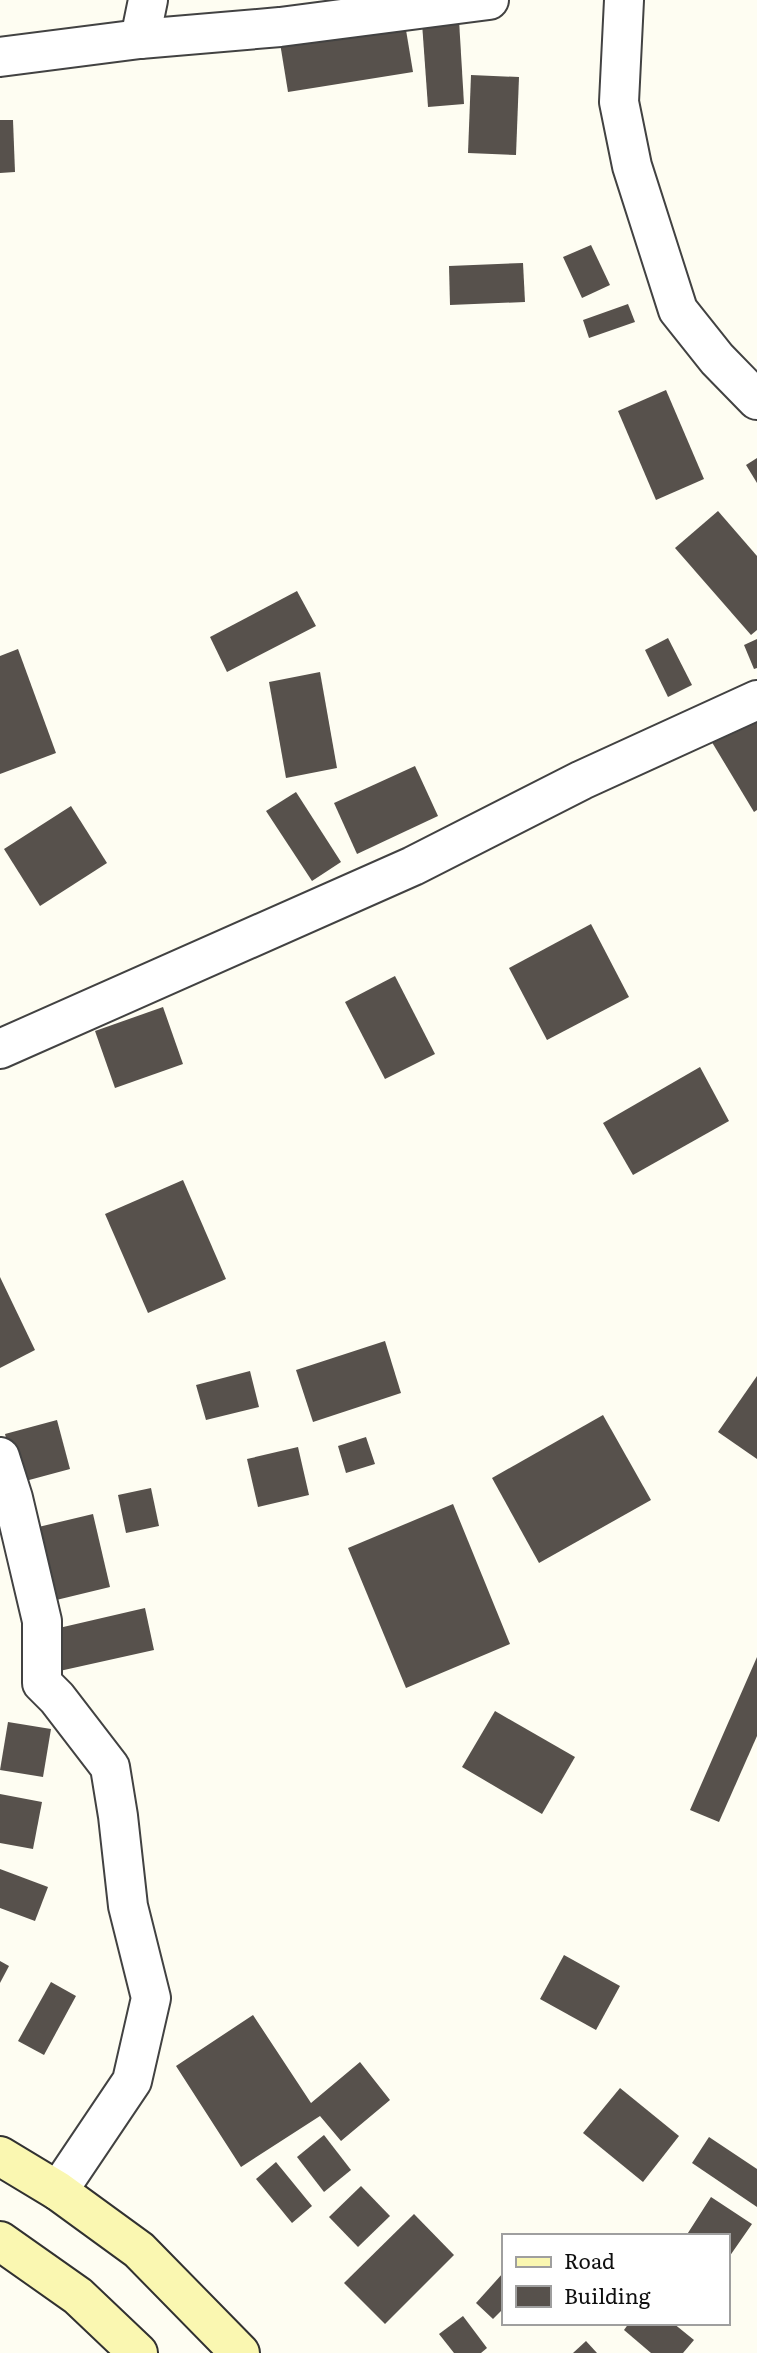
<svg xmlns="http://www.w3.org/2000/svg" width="757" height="2353" viewBox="0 0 757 2353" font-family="Literata,serif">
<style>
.building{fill:#57514c}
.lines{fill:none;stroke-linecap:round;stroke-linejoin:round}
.street-casing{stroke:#424242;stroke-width:42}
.secondary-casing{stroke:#313131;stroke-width:42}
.street{stroke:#fff;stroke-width:38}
.secondary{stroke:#faf7b1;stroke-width:38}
</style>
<rect width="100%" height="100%" fill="#fefdf2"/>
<g class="building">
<path d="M 459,20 L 464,104 L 428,107 L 422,23 Z"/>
<path d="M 405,24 L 413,72 L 288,92 L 280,43 Z"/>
<path d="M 471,75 L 519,77 L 516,155 L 468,153 Z"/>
<path d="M 0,120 L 13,120 L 15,172 L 0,173 Z"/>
<path d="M 591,245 L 610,285 L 582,298 L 563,257 Z"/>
<path d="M 523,263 L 525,302 L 450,305 L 449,266 Z"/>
<path d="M 628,304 L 635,322 L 589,338 L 583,320 Z"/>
<path d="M 666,390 L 704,479 L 656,500 L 618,411 Z"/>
<path d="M 757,458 L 757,483 L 746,465 Z"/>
<path d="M 718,511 L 757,556 L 757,630 L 751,635 L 675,548 Z"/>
<path d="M 297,591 L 316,626 L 227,672 L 210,637 Z"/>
<path d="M 668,638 L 692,685 L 668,697 L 645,650 Z"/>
<path d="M 757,639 L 757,668 L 754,669 L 744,645 Z"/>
<path d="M 18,649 L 56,753 L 0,774 L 0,656 Z"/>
<path d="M 320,672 L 337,768 L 286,778 L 269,682 Z"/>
<path d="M 757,703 L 757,810 L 754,812 L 707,734 Z"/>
<path d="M 415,766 L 438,816 L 357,854 L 334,803 Z"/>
<path d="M 296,792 L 341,862 L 312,881 L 266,811 Z"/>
<path d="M 71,806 L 107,863 L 40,906 L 4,849 Z"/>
<path d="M 591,924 L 629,997 L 547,1040 L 509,968 Z"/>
<path d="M 395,976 L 435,1054 L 385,1079 L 345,1002 Z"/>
<path d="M 163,1007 L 183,1064 L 115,1088 L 95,1031 Z"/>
<path d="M 700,1067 L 729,1121 L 633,1175 L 603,1123 Z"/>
<path d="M 183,1180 L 226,1279 L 148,1313 L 105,1214 Z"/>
<path d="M 0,1277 L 35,1350 L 0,1368 Z"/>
<path d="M 385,1341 L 401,1393 L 313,1422 L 296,1370 Z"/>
<path d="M 250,1371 L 259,1407 L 206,1420 L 196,1385 Z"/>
<path d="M 757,1376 L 757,1459 L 718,1432 Z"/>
<path d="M 603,1415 L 651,1500 L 539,1563 L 492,1478 Z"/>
<path d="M 57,1420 L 70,1469 L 18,1483 L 5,1434 Z"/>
<path d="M 366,1437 L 375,1464 L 346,1473 L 338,1446 Z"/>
<path d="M 298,1447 L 309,1495 L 258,1507 L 247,1459 Z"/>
<path d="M 151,1488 L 159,1526 L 126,1533 L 118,1495 Z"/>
<path d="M 453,1504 L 510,1644 L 406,1688 L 348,1548 Z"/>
<path d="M 93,1514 L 110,1587 L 48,1602 L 30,1529 Z"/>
<path d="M 145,1608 L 154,1650 L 55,1672 L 46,1631 Z"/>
<path d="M 757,1657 L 757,1736 L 719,1822 L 690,1810 Z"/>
<path d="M 495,1711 L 575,1757 L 542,1814 L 462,1767 Z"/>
<path d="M 8,1722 L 51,1729 L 43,1777 L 0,1770 Z"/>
<path d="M 0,1794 L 42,1802 L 33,1849 L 0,1843 Z"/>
<path d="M 0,1869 L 48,1887 L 35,1921 L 0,1908 Z"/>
<path d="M 564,1955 L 620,1986 L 596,2030 L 540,1999 Z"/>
<path d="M 0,1961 L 9,1966 L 0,1983 Z"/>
<path d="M 51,1982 L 76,1996 L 44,2055 L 18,2041 Z"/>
<path d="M 253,2015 L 311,2103 L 360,2062 L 390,2100 L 341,2141 L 320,2116 L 241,2167 L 176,2066 Z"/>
<path d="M 620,2088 L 679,2136 L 643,2182 L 583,2133 Z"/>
<path d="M 324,2135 L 351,2170 L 324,2192 L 297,2157 Z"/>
<path d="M 709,2137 L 757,2169 L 757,2207 L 692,2163 Z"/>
<path d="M 276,2162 L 312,2206 L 292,2223 L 256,2179 Z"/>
<path d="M 361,2186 L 390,2216 L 358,2247 L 329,2217 Z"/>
<path d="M 711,2197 L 752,2224 L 727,2260 L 727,2236 L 686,2236 Z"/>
<path d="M 414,2214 L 454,2255 L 385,2324 L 344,2283 Z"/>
<path d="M 503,2273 L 503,2309 L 493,2319 L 476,2303 Z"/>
<path d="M 463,2316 L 487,2348 L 481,2353 L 454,2353 L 439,2334 Z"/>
<path d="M 629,2323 L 673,2323 L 694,2340 L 683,2353 L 651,2353 L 624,2330 Z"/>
<path d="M 586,2341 L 597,2353 L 573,2353 Z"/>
</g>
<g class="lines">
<defs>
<g id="street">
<path d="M 624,0 L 619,102 L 632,166 L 678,310 L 717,359 L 757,400"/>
<path d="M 140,39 L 148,0"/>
<path d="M 0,57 L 140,39 L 280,27 L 489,0"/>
<path d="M 0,1049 L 413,866 L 582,780 L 757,700"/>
<path d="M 0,1457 L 13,1498 L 42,1621 L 42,1683 L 57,1698 L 110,1767 L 118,1816 L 128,1906 L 151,1998 L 132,2081 L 58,2191"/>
</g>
<g id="secondary">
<path d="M 0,2156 L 58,2191 L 139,2250 L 240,2353"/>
<path d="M 0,2241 L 78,2296 L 138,2353"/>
</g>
</defs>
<use href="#street" class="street-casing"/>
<use href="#secondary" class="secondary-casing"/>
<use href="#street" class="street"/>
<use href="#secondary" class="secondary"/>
</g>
<rect x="502" y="2234" width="228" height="91" fill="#ffffff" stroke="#9f9f9f" stroke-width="2"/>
<rect x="516" y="2257" width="35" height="10" fill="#faf7b1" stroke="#9f9f9f" stroke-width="2"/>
<text x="564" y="2269" font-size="21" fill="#0f0f0f">Road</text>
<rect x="516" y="2286" width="35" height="21" fill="#57514c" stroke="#9f9f9f" stroke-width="2"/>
<text x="564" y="2304" font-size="21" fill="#0f0f0f">Building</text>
</svg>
